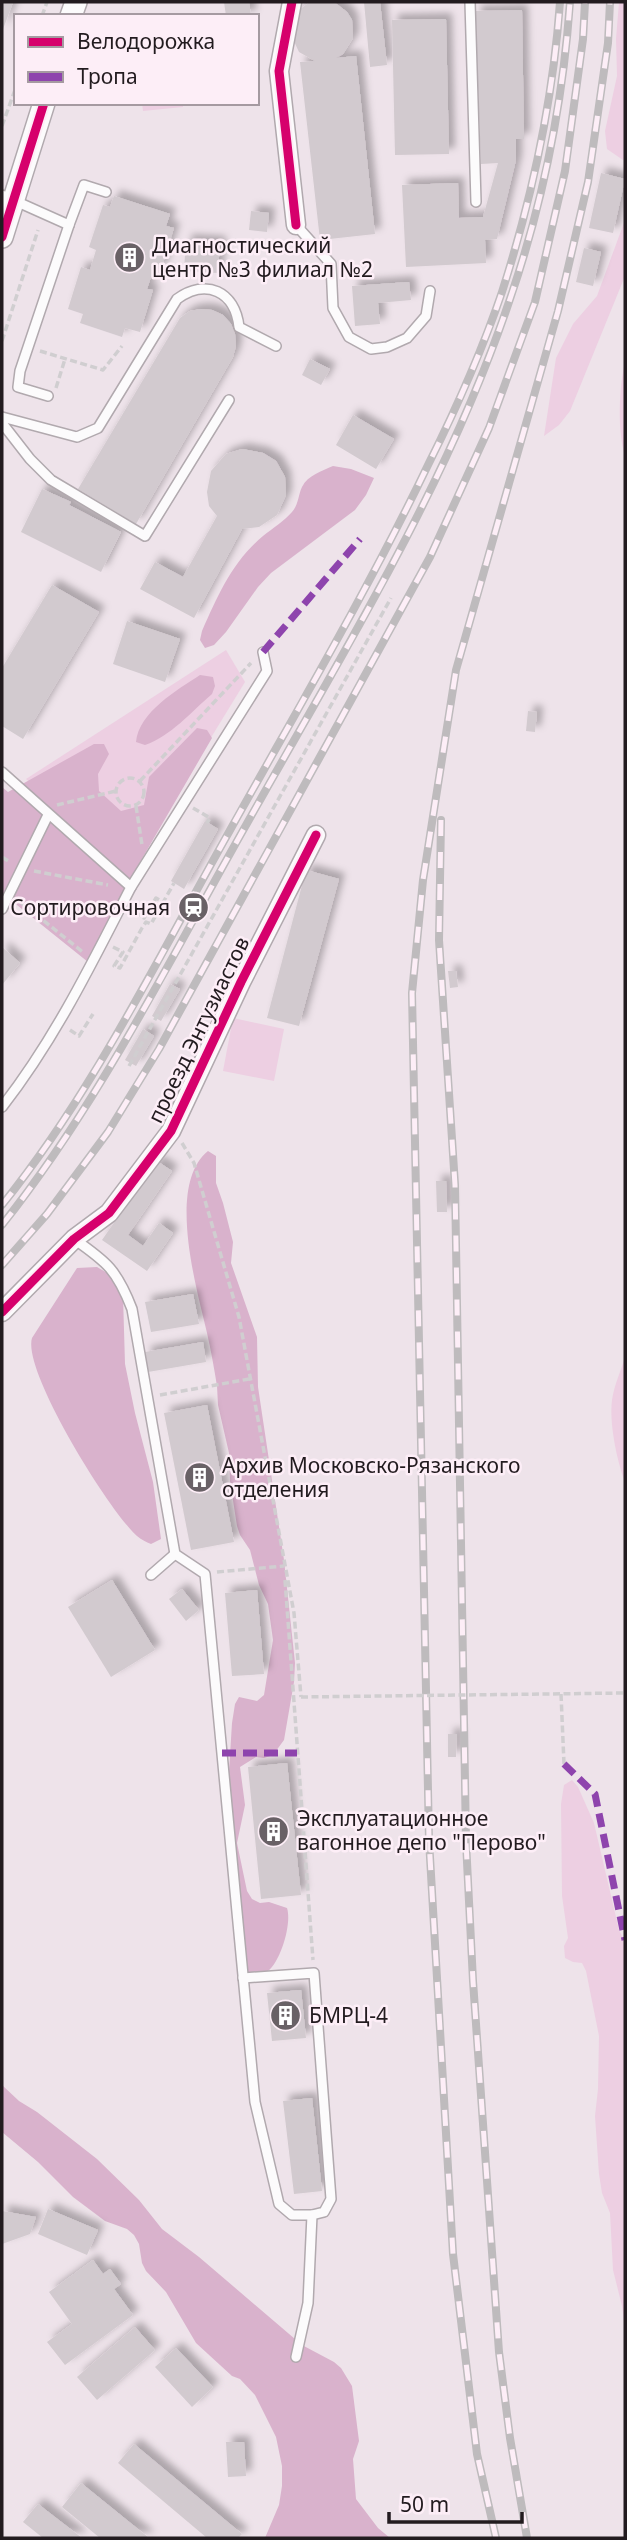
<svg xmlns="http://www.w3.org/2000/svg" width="627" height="2540" viewBox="0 0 627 2540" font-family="'Noto Sans',sans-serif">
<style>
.green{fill:#edcfe2}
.forest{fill:#d9b2cc}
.building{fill:#d2cacf;filter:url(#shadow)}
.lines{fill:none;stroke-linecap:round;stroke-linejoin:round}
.service-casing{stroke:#b1a9ae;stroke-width:12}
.minor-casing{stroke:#b1a9ae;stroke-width:21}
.tertiary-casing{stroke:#b1a9ae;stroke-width:24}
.path{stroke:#d0ced0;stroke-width:3.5;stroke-dasharray:7 3.5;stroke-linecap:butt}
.service{stroke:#fcfbfc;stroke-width:9}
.minor{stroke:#fcfbfc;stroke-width:18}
.tertiary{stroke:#fcfbfc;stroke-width:21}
.rail-casing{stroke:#bebbbd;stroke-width:8}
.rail{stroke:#fdeef7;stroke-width:5;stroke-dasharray:16;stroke-linecap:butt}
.path-bridge{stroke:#d0ced0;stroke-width:3.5;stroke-dasharray:7 3.5;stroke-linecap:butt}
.quiet{stroke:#8e44ad;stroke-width:7;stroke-dasharray:14 7;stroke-linecap:butt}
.cycleway-casing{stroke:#fdeef7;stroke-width:13}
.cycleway{stroke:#d6006c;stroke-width:9}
.labels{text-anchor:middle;stroke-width:5;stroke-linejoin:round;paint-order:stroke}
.poi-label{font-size:21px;fill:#221b1f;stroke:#fdeef7;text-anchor:start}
.street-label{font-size:21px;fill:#221b1f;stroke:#fdeef7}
</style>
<defs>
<filter id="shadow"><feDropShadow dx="6" dy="-6" stdDeviation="3.5" flood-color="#0004"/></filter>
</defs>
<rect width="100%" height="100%" fill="#eee3ea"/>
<g class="green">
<path d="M 619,2 L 625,2 L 625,159 L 623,160 L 607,149 L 605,131 L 617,76 L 616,39 Z"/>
<path d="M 142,103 L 183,103 L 183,107 L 143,111 Z"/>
<path d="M 625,220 L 625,276 L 570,411 L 559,425 L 544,436 L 556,358 L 573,324 L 597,296 Z"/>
<path d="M 625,362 L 625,456 C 617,431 619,387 625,362 Z"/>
<path d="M 226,650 L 245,682 L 130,870 L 26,779 Z"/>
<path d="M 233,1018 L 284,1029 L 274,1081 L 223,1071 Z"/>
<path d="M 625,1357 L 625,1482 C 617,1461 609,1423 612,1400 C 614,1385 621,1371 625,1357 Z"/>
<path d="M 572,1780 L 578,1787 L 594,1823 L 619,1930 L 625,1942 L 625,2329 L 622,2306 L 613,2270 L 610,2213 L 602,2193 L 599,2174 L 595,2116 L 598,2089 L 599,2036 L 586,1971 L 582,1963 L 573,1962 L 565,1958 L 564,1946 L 568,1938 L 562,1896 L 561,1804 L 564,1785 Z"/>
</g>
<g class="forest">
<path d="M 333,466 L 351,469 L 374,478 L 366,495 L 355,510 L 271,573 L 258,587 L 226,632 L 214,645 L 205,648 L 200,640 L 202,631 C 218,595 232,562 263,536 C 273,528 284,521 292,512 C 299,504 298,495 302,487 C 308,475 322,471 333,466 Z"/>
<path d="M 200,675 L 213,677 L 215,686 L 212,694 C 191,712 171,736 145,745 L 136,742 C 139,712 177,690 200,675 Z"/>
<path d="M 197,728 L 207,730 L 212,738 L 136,869 L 88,962 L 2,893 L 2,787 L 8,792 L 94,744 L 104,744 L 109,754 L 98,774 L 99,791 L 121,811 L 144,805 L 149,777 Z"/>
<path d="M 208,1151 L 216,1156 L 216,1183 L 223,1203 L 233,1242 L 231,1263 L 257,1337 L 258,1387 L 284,1560 L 295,1663 L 294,1682 L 284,1740 L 273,1755 L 264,1758 L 256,1757 L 240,1767 L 245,1805 L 237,1843 L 247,1891 L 252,1899 L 260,1903 L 269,1902 L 287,1908 C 292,1923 281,1961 268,1971 C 263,1975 257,1975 252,1976 L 243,1972 L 225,1836 L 232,1723 L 235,1704 L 239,1697 L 257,1701 L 264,1695 L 273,1640 L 268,1604 L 259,1585 L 250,1550 L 240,1535 L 237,1526 L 230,1481 L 229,1453 L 218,1405 L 217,1386 C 214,1368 211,1350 207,1333 C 197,1289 166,1185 208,1151 Z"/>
<path d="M 97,1267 L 114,1277 L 123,1296 L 125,1364 L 135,1413 L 153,1482 L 161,1539 L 151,1544 C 146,1542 142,1540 137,1536 C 110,1512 22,1371 32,1338 L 77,1268 Z"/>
<path d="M 2,2085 L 19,2101 L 37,2112 L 97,2159 L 139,2200 L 162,2229 L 199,2257 L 302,2345 L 334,2362 L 341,2368 L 352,2386 L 359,2441 L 353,2459 L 356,2499 L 378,2528 L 390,2538 L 265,2538 L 279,2505 L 282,2486 L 282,2466 L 276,2437 L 255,2395 L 240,2379 L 232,2376 L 196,2343 L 166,2292 L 146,2271 L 142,2263 L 139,2244 L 134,2235 L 127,2229 L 105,2221 L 73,2197 L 38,2162 L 2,2132 Z"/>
</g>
<g class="building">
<path d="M 2,2 L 13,2 L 2,32 Z"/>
<path d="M 224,2 L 249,2 L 251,16 L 226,16 Z"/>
<path d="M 310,2 L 334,2 L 347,12 L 352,20 L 353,38 L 343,54 L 336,58 L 356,56 L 375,234 L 320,240 L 300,62 L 315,61 L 299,52 L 291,35 L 299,10 Z"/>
<path d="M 364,2 L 380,2 L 387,65 L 370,67 Z"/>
<path d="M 522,10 L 524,139 L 516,139 L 516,160 L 497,239 L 485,240 L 486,263 L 406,267 L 402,185 L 458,183 L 459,218 L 483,217 L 498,163 L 481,164 L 475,11 Z"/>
<path d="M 446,19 L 449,154 L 395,155 L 392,20 Z"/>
<path d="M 601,173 L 625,179 L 613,233 L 589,228 Z"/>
<path d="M 114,196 L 170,214 L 166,226 L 174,228 L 161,270 L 154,268 L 147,289 L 153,290 L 140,332 L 125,328 L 122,337 L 80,323 L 83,314 L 68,309 L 81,267 L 90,270 L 96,250 L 89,247 L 103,205 L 110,207 Z"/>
<path d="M 251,211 L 269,213 L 267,232 L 249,230 Z"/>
<path d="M 186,240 L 220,242 L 218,273 L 184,271 Z"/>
<path d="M 584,248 L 601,252 L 593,286 L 576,282 Z"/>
<path d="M 409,282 L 411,300 L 378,303 L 380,324 L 355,326 L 352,286 Z"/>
<path d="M 201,309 L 212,310 L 223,315 L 231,324 L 235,334 L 236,346 L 233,357 L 136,524 L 78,489 L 180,318 L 190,311 Z"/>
<path d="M 310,359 L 330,369 L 321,385 L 302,375 Z"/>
<path d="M 353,415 L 394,439 L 376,469 L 336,445 Z"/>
<path d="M 242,449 L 263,453 L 276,461 L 285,477 L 286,495 L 277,515 L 259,527 L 242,529 L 194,618 L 140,589 L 155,562 L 183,577 L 217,516 L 209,506 L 207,492 L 211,471 L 226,454 Z"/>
<path d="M 42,489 L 71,502 L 69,505 L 121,532 L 101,572 L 21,532 Z"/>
<path d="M 52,585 L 99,612 L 23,739 L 2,726 L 2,668 Z"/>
<path d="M 127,621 L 180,639 L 165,682 L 113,664 Z"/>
<path d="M 528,711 L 537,712 L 535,732 L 526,731 Z"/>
<path d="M 205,821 L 218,829 L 184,889 L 171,881 Z"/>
<path d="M 306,870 L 339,879 L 299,1026 L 267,1018 Z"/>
<path d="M 2,947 L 20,963 L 2,985 Z"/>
<path d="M 448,971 L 456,971 L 458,987 L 450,988 Z"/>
<path d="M 170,984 L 180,989 L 161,1021 L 152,1016 Z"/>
<path d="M 143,1029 L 154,1036 L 136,1066 L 125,1060 Z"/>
<path d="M 157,1161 L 172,1171 L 128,1235 L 143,1246 L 159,1223 L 173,1233 L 147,1271 L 102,1240 Z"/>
<path d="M 436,1181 L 446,1181 L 447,1212 L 437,1212 Z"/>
<path d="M 193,1294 L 199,1324 L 151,1332 L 145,1302 Z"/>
<path d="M 203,1342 L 206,1362 L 148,1372 L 145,1352 Z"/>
<path d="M 207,1405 L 234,1542 L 191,1550 L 164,1413 Z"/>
<path d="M 112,1580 L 155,1650 L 111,1677 L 68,1607 Z"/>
<path d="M 182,1589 L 199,1610 L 186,1621 L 169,1599 Z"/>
<path d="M 257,1590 L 264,1674 L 232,1676 L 225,1593 Z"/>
<path d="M 448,1734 L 457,1734 L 456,1757 L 448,1757 Z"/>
<path d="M 287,1763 L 301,1895 L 261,1899 L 248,1767 Z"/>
<path d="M 301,1990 L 306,2038 L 272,2041 L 267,1993 Z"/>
<path d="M 312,2098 L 322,2191 L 294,2194 L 283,2101 Z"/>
<path d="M 48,2209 L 98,2230 L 87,2255 L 38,2234 Z"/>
<path d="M 2,2211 L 36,2217 L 30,2234 L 2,2244 Z"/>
<path d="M 93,2260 L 103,2274 L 110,2269 L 121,2284 L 114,2289 L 133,2315 L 65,2365 L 47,2342 L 72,2324 L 49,2292 Z"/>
<path d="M 135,2327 L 155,2350 L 97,2400 L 77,2377 Z"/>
<path d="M 176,2348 L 213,2387 L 192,2407 L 155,2367 Z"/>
<path d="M 226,2442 L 244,2442 L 246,2476 L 228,2477 Z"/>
<path d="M 134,2444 L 242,2534 L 238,2538 L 207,2538 L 118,2463 Z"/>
<path d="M 81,2483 L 149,2538 L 100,2538 L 62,2507 Z"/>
<path d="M 38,2504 L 82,2538 L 43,2538 L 23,2522 Z"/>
</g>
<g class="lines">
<defs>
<g id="service">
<path d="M 470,2 L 476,202"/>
<path d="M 2,195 L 69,225 L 84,185 L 106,192"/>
<path d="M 296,225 L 331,264 L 333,308 L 349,337 L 371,349 L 387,347 L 407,338 L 426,316 L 430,291"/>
<path d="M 48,396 L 18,387 L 20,371 L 69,225"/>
<path d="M 2,417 L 77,437 L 98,428 L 177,299 C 206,278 235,291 239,327 L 276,346"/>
<path d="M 2,423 L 30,459 L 51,480 L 145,536 L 229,400"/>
<path d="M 2,772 L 131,887 C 92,963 55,1039 2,1107"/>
<path d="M 131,887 L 267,671 L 263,652"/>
<path d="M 2,909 L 48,815"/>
<path d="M 74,1239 C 107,1262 117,1270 132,1309 L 175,1554 L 205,1574 L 255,2102 L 279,2204 L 292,2215 L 312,2215 L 308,2303 L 296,2357"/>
<path d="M 151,1575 L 175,1554"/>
<path d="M 243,1978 L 314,1973 L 331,2199 L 324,2212 L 312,2215"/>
</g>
<g id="minor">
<path d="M 292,2 L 279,71 L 296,225"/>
<path d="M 2,1312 L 74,1239 L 109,1213 L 171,1131 L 241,982 L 316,835"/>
</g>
<g id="tertiary">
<path d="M 71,16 L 76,2"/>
<path d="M 2,237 L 44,103"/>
</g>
</defs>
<use href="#service" class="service-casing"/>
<use href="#minor" class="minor-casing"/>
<use href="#tertiary" class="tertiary-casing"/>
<g class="path">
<path d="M 42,16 L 47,2"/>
<path d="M 2,126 L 16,87"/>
<path d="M 2,341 L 38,230"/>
<path d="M 40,351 L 103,370 L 122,346"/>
<path d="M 56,388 L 65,359"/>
<circle cx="130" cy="792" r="14"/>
<path d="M 140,781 L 251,663"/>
<path d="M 57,805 L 116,791"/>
<path d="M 136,806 L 142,845"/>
<path d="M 193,808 L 210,818 L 207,823"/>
<path d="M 2,857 L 10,862"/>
<path d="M 34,871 L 108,885"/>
<path d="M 19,901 L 84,953"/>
<path d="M 134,912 L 144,918 L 156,898 L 163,902"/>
<path d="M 113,947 L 123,952 L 114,966 L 120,968 L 142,928 L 146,922 L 151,924 L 174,883"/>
<path d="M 70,1030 L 79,1036 L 93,1014"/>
<path d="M 129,1066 L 391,598"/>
<path d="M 182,1143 L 194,1163 L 239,1317 L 294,1613 L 301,1697"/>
<path d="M 160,1395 L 249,1379"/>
<path d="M 217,1572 L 284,1566"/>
<path d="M 285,1580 L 313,1960"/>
<path d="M 561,1694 L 564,1764"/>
</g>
<use href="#service" class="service"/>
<use href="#minor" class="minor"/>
<use href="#tertiary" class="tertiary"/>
<defs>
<g id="rail">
<path d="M 441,820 L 439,940 L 455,1185 L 466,1842 L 473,1981 L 499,2352 L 510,2438 L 527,2538"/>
<path d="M 2,1205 C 93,1092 158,958 229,832 C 297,710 368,590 428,465 C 456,409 482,351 502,292 C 532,198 553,100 560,2"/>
<path d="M 2,1225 C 97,1106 166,967 241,834 C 338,660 448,486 511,296 C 543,202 563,101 570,2"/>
<path d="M 2,1265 L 47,1214 L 108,1132 L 159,1049 L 430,557 L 489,428 L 535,302 L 565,171 L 583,39 L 585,2"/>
<path d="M 496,2538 L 477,2454 L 453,2254 L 429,1840 L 412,993 L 423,880 L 456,670 L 558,311 L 588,182 L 608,43 L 610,2"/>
</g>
</defs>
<use href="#rail" class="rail-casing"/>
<use href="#rail" class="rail"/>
<path class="path-bridge" d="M 301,1697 L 625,1693"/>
<g class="quiet">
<path d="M 263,652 L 360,539"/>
<path d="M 222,1753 L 297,1753"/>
<path d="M 564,1764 L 595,1794 L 625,1940"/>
</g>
<defs>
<g id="cycleway">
<path d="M 292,2 L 279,71 L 296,225"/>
<path d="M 2,237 L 44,103"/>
<path d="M 2,1312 L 74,1239 L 109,1213 L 171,1131 L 241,982 L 316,835"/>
</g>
</defs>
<use href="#cycleway" class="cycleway-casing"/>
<use href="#cycleway" class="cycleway"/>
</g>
<defs>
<symbol id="building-disc" viewBox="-11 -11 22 22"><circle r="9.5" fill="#696166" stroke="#fdeef7"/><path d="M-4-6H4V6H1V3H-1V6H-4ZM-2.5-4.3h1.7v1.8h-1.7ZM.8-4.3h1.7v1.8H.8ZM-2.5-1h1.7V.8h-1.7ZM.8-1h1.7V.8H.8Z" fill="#fff"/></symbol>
<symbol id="station-disc" viewBox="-11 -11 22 22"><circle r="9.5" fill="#696166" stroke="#fdeef7"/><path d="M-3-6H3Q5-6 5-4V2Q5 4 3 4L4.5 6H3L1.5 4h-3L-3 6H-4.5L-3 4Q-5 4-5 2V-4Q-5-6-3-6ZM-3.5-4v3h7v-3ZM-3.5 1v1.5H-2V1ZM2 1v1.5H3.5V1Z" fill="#fff"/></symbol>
</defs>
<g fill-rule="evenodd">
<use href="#building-disc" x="112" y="240" width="35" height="35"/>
<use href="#station-disc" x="176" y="890" width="35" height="35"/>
<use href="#building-disc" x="182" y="1460" width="35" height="35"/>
<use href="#building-disc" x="256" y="1814" width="35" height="35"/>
<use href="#building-disc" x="268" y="1998" width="35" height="35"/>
</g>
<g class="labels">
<g class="poi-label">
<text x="152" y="253">Диагностический<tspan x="152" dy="24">центр №3 филиал №2</tspan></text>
<text x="170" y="915" text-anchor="end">Сортировочная</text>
<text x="222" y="1473">Архив Московско-Рязанского<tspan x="222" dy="24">отделения</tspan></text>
<text x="297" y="1826">Эксплуатационное<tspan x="297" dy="24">вагонное депо "Перово"</tspan></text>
<text x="309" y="2023">БМРЦ-4</text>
</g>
<g class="street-label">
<text transform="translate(199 1030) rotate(-64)" y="7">проезд Энтузиастов</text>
</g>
</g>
<rect width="627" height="2540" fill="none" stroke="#221b1f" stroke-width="7"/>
<rect x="14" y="14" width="245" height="91" fill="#fdeef7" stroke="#a59aa1" stroke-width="2"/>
<rect x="28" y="37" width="35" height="10" fill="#d6006c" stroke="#a59aa1" stroke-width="2"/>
<text x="77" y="49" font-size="21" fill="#221b1f">Велодорожка</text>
<rect x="28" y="72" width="35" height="10" fill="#8e44ad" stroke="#a59aa1" stroke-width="2"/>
<text x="77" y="84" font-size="21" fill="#221b1f">Тропа</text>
<path d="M389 2512v10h133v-10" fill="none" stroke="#221b1f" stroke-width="3.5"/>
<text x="400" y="2512" font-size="21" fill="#221b1f" stroke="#fdeef7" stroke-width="5" paint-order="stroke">50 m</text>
</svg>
